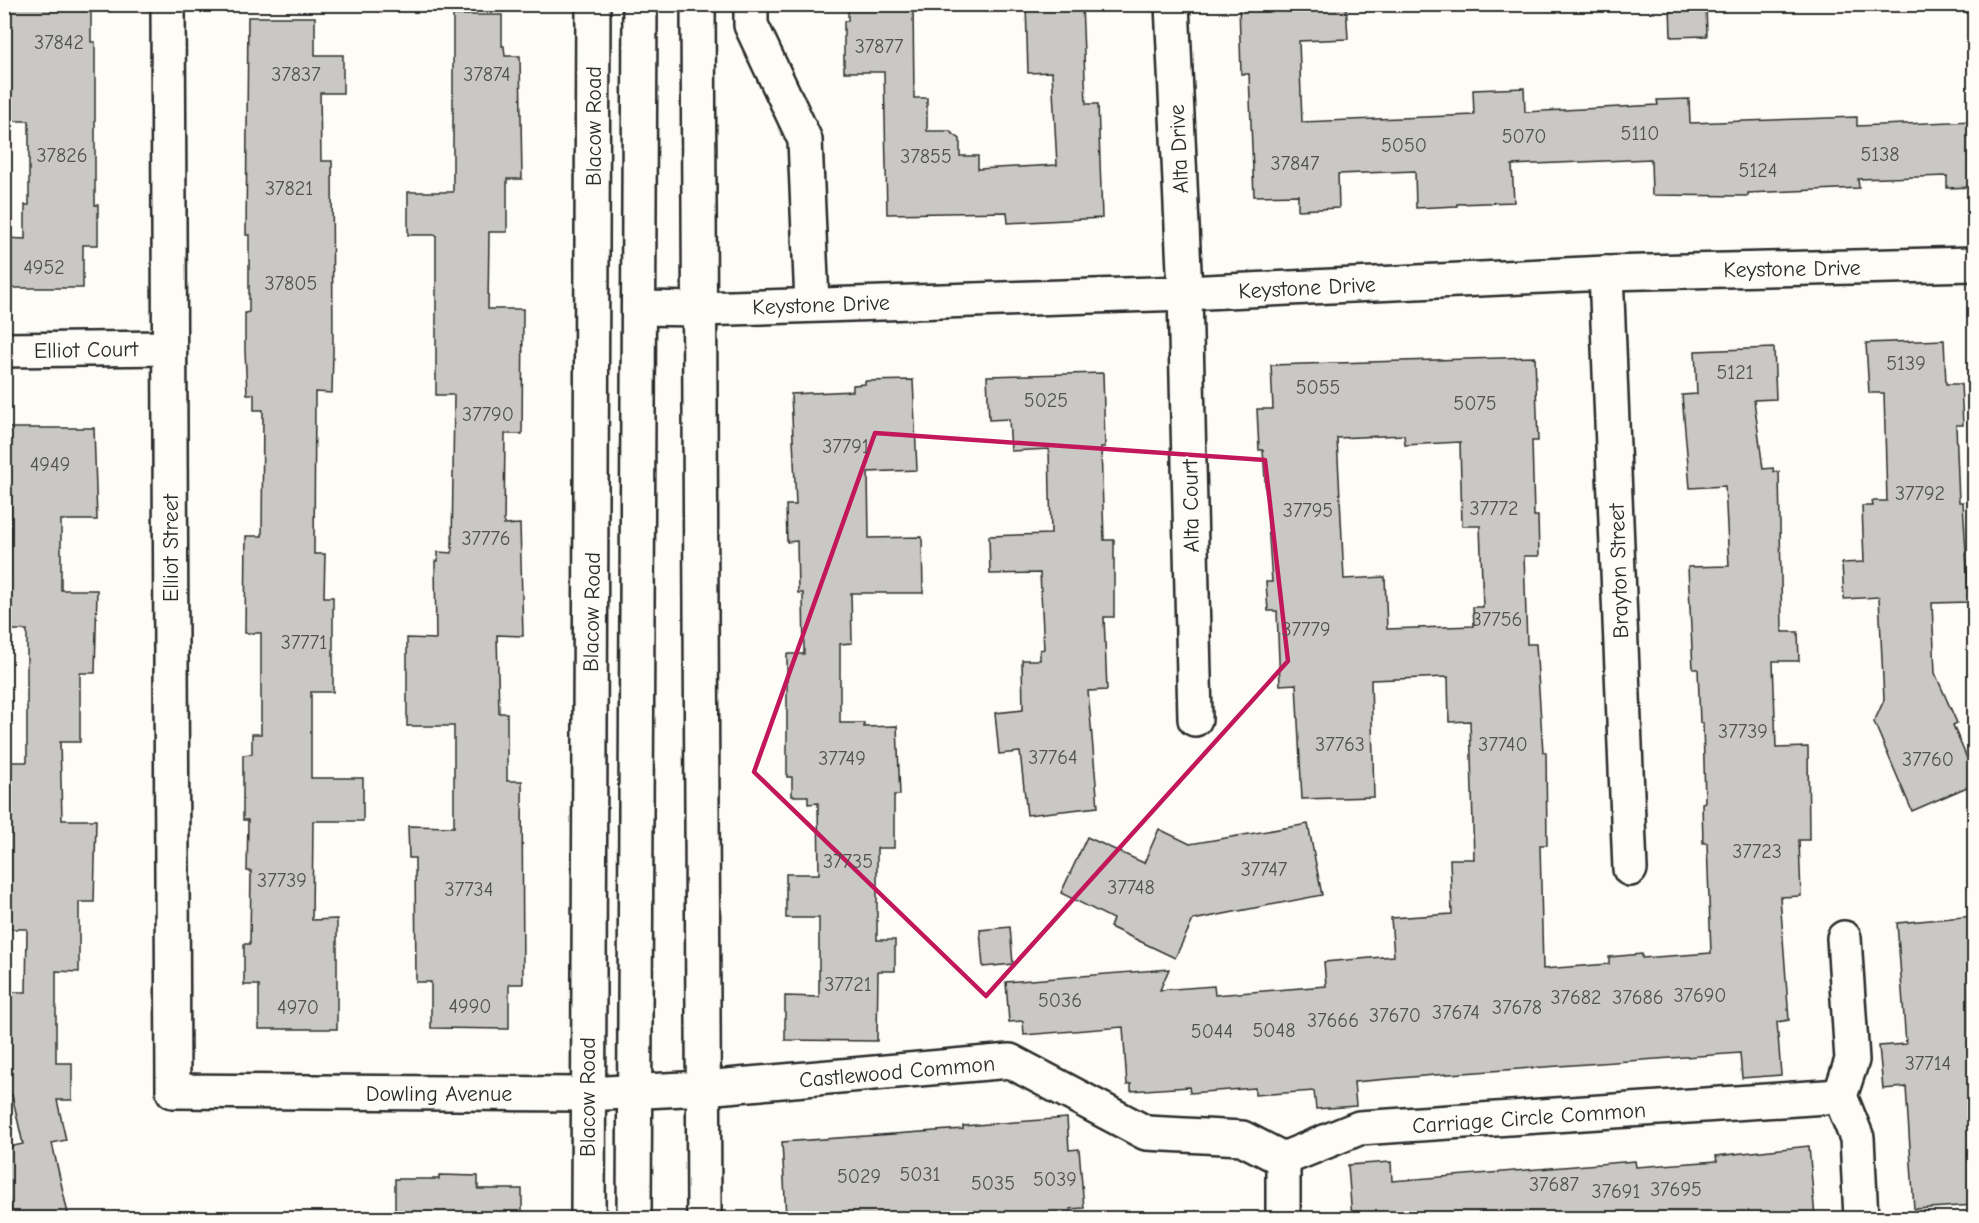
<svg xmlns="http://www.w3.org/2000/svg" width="1979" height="1223" viewBox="0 0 1979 1223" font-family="'Comic Neue',sans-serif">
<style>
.building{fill:#c9c8c4;stroke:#2b2b2b;stroke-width:1.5;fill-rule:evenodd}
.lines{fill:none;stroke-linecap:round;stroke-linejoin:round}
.minor-casing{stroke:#2b2b2b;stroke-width:38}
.secondary-casing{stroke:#2b2b2b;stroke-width:38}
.minor{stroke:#fdfcf7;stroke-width:33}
.secondary{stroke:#fdfcf7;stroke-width:33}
.marked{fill:none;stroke:#c2185b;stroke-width:4.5;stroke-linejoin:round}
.labels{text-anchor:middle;stroke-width:5;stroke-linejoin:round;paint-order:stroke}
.number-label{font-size:20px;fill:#525251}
.street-label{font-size:22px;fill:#2b2b2b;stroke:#fdfcf7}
</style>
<rect width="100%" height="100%" fill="#fdfcf7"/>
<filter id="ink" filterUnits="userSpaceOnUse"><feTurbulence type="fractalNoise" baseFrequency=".0167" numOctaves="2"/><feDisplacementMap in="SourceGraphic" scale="12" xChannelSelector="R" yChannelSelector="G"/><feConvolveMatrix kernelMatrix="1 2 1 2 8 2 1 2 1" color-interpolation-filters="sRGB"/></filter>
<g filter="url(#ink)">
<g class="building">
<path d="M 11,4 L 79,4 L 79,7 L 91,8 L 91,42 L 95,42 L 95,205 L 98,205 L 98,245 L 83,245 L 83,288 L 6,288 L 6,238 L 25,239 L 25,205 L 29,205 L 29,121 L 7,121 L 5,91 L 8,91 L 8,87 L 11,87 Z"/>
<path d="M 848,4 L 913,4 L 914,98 L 927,98 L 927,131 L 949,131 L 960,139 L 960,156 L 978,156 L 978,169 L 1057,165 L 1052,72 L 1028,73 L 1026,4 L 1082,4 L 1086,104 L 1098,104 L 1102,218 L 1008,223 L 1007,212 L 887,214 L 884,72 L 844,72 L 844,21 L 848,21 Z"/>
<path d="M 1239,4 L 1346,4 L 1348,39 L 1299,41 L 1302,122 L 1474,115 L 1473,90 L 1524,88 L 1525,112 L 1658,105 L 1657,100 L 1689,99 L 1690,123 L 1857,117 L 1857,126 L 1974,121 L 1974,187 L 1947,188 L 1947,176 L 1858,179 L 1859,188 L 1748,193 L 1748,196 L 1652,195 L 1651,159 L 1512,165 L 1514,202 L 1457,204 L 1457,206 L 1416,208 L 1415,171 L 1338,174 L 1339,208 L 1298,210 L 1298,195 L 1254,196 L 1249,74 L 1241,74 Z"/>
<path d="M 1670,4 L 1706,4 L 1707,36 L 1671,37 Z"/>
<path d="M 453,15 L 502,15 L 502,46 L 504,46 L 505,56 L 520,56 L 522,179 L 507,179 L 507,232 L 489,232 L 488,309 L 523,309 L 522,434 L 505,434 L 504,525 L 520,524 L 523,636 L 497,635 L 499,713 L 507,713 L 507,781 L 522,781 L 523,984 L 509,984 L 509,1029 L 431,1028 L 431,982 L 416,982 L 415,858 L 409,858 L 408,826 L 454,827 L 454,726 L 407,726 L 407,638 L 436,639 L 435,561 L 438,561 L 438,552 L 452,553 L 454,395 L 436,395 L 436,235 L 408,235 L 408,192 L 453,192 Z"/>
<path d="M 248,17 L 315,17 L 315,55 L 343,55 L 343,93 L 320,93 L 321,161 L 332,161 L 333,351 L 332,393 L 315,392 L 314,554 L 325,554 L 324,597 L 333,597 L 333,692 L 311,692 L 311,778 L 363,778 L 363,821 L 313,821 L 312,920 L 337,919 L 337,1029 L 259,1029 L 259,985 L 244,985 L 244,944 L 250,944 L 251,871 L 247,871 L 248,820 L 243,820 L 243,755 L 252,754 L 252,734 L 261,734 L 261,633 L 245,633 L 246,536 L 262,536 L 263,410 L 254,410 L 254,394 L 247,394 L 245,351 L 245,313 L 249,312 L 249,235 L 246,235 Z"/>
<path d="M 1944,340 L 1946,384 L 1961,384 L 1963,425 L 1956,425 L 1959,502 L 1963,502 L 1969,602 L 1932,603 L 1935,673 L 1957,723 L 1953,725 L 1974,775 L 1974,784 L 1912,811 L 1874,722 L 1884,700 L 1879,597 L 1844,599 L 1842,563 L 1864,562 L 1862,506 L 1873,506 L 1872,501 L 1887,501 L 1884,393 L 1869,393 L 1866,343 Z"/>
<path d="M 1774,348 L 1776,399 L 1754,400 L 1763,469 L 1773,468 L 1774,472 L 1779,472 L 1782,632 L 1798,632 L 1799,661 L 1773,661 L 1776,748 L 1808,747 L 1809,840 L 1799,840 L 1801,896 L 1780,897 L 1789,1020 L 1777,1022 L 1781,1075 L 1742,1078 L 1740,1053 L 1435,1075 L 1354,1082 L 1356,1106 L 1316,1109 L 1314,1091 L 1255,1095 L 1255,1088 L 1190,1093 L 1189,1087 L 1131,1091 L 1131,1084 L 1127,1085 L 1123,1027 L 1024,1035 L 1023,1021 L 1009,1022 L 1006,982 L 1169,969 L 1160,990 L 1214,986 L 1215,995 L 1326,986 L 1324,962 L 1394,956 L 1391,918 L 1452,914 L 1450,859 L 1474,859 L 1470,721 L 1449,722 L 1448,677 L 1371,680 L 1374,797 L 1302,799 L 1296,684 L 1280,685 L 1277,611 L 1268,611 L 1266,582 L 1272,582 L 1263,450 L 1259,450 L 1257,409 L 1273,409 L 1271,365 L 1535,357 L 1538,441 L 1532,441 L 1534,516 L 1538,516 L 1539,556 L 1524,556 L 1527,644 L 1536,644 L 1543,752 L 1546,752 L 1547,845 L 1540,845 L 1543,969 L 1609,964 L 1609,957 L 1642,954 L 1642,958 L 1711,953 L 1707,843 L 1703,843 L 1702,803 L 1705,802 L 1703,723 L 1700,723 L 1698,669 L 1693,669 L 1688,567 L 1729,566 L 1725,486 L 1690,488 L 1682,395 L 1697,394 L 1695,351 ZM 1404,435 L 1405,445 L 1460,442 L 1462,526 L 1480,526 L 1483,607 L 1473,607 L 1474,626 L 1387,629 L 1385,577 L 1344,579 L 1337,438 Z"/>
<path d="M 1103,373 L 1105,447 L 1101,447 L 1104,540 L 1114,540 L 1114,617 L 1104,617 L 1107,690 L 1088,691 L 1098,807 L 1027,815 L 1020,752 L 999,754 L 995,713 L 1023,710 L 1022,660 L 1040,660 L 1040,650 L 1044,649 L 1040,573 L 990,574 L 989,536 L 1051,534 L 1049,449 L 1011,451 L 1009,419 L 989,420 L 987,376 Z"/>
<path d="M 913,380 L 917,470 L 868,472 L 869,538 L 922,537 L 923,593 L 851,593 L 852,643 L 840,644 L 840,723 L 864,723 L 864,727 L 897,726 L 900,795 L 894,795 L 894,848 L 877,848 L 877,940 L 895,940 L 895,971 L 878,971 L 877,1041 L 785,1040 L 785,996 L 819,997 L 819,918 L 786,918 L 786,874 L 819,874 L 818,803 L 808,804 L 808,796 L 792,796 L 792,777 L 787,777 L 787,654 L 804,654 L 803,593 L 798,593 L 797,541 L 787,542 L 786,505 L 796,505 L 791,394 L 853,391 L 853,385 L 865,384 L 865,381 Z"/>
<path d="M 5,428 L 94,428 L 97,520 L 61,520 L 61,590 L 97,590 L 95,673 L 80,673 L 80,742 L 60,742 L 62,820 L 96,820 L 94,902 L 79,902 L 79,972 L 56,971 L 56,1063 L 72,1063 L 72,1100 L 57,1100 L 66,1140 L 52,1143 L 69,1218 L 13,1218 L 4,1179 L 4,1148 L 23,1144 L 12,1095 L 5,1095 L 5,992 L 26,992 L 27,929 L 4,929 L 4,889 L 8,889 L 8,762 L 27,762 L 27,630 L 11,630 L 10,609 L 4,609 L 4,578 L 10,578 L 11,486 L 5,486 Z"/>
<path d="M 1308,824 L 1322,895 L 1193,920 L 1175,958 L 1110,927 L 1113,919 L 1061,893 L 1087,837 L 1144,863 L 1159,829 L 1190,844 Z"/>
<path d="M 1974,916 L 1974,1205 L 1914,1209 L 1906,1087 L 1883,1089 L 1879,1046 L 1906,1044 L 1897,923 Z"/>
<path d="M 1010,927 L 1013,964 L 983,967 L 980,930 Z"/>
<path d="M 1067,1118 L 1069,1150 L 1079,1149 L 1084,1208 L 1070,1209 L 1071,1218 L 786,1218 L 782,1142 L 963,1129 L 963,1126 Z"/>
<path d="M 1809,1146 L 1815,1218 L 1352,1218 L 1348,1165 L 1391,1162 L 1392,1181 L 1635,1161 L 1636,1167 L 1717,1161 L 1716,1156 Z"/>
<path d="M 439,1175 L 478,1176 L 478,1189 L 522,1189 L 522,1218 L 395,1218 L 395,1179 L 439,1179 Z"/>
</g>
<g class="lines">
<defs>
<g id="minor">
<path d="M 168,4 L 173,1091 L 586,1094 L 704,1088 L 1010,1061 L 1146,1133 L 1242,1138 L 1283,1159"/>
<path d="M 751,4 L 751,25 L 805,140 L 812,303"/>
<path d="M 1172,4 L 1185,293 L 1195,719"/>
<path d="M 1606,273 L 1630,869"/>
<path d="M 639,308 L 700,309 L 1185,293 L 1606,273 L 1974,264"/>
<path d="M 4,350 L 168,348"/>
<path d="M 1844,938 L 1852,1060 L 1840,1096 L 1857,1138 L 1861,1218"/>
<path d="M 1283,1159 L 1359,1128 L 1840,1096"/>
<path d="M 1283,1159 L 1283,1218"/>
<path d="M 588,1218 L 593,4"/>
</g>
<g id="secondary">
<path d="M 698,4 L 704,1218"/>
<path d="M 634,1218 L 640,4"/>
</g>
</defs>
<use href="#minor" class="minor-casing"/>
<use href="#secondary" class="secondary-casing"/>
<use href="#minor" class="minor"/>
<use href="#secondary" class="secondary"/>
</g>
</g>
<path class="marked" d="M 875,433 L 1265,460 L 1288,661 L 986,996 L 754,772 Z"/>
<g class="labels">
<g class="number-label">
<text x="59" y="49">37842</text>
<text x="879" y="53">37877</text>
<text x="296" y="81">37837</text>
<text x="487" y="81">37874</text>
<text x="1640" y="140">5110</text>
<text x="1524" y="143">5070</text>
<text x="1404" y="152">5050</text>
<text x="1880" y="161">5138</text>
<text x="62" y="162">37826</text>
<text x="926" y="163">37855</text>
<text x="1295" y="170">37847</text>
<text x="1758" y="177">5124</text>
<text x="289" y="195">37821</text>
<text x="44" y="274">4952</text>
<text x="291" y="290">37805</text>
<text x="1906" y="370">5139</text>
<text x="1735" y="379">5121</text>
<text x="1318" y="394">5055</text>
<text x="1046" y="407">5025</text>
<text x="1475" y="410">5075</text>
<text x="488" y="421">37790</text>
<text x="846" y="453">37791</text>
<text x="50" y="471">4949</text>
<text x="1920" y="500">37792</text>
<text x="1494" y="515">37772</text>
<text x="1308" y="517">37795</text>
<text x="486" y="545">37776</text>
<text x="1497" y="626">37756</text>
<text x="1306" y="636">37779</text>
<text x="304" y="649">37771</text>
<text x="1743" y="738">37739</text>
<text x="1340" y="751">37763</text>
<text x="1503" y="751">37740</text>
<text x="1053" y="764">37764</text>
<text x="842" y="765">37749</text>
<text x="1928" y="766">37760</text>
<text x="1757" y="858">37723</text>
<text x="848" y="868">37735</text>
<text x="1264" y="876">37747</text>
<text x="282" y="887">37739</text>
<text x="1131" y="894">37748</text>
<text x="469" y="896">37734</text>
<text x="848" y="991">37721</text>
<text x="1700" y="1002">37690</text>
<text x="1576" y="1004">37682</text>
<text x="1638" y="1004">37686</text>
<text x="1060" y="1007">5036</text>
<text x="470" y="1013">4990</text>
<text x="298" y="1014">4970</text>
<text x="1517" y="1014">37678</text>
<text x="1456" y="1019">37674</text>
<text x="1395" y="1022">37670</text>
<text x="1333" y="1027">37666</text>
<text x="1274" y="1037">5048</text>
<text x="1212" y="1038">5044</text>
<text x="1928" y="1070">37714</text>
<text x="920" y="1181">5031</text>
<text x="859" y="1183">5029</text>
<text x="1055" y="1186">5039</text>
<text x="993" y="1190">5035</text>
<text x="1554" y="1191">37687</text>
<text x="1676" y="1196">37695</text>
<text x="1616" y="1198">37691</text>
</g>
<g class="street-label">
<text transform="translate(593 126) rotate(-90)" y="8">Blacow Road</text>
<text transform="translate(1178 149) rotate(-93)" y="8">Alta Drive</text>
<text transform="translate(1792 268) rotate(-1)" y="8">Keystone Drive</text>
<text transform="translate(1307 287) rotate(-3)" y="8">Keystone Drive</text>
<text transform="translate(821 304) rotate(-2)" y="8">Keystone Drive</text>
<text transform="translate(86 349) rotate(-1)" y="8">Elliot Court</text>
<text transform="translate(1190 506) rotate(-91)" y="8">Alta Court</text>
<text transform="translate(170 548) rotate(-90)" y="8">Elliot Street</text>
<text transform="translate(1618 571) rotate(-92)" y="8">Brayton Street</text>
<text transform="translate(591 612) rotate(-89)" y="8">Blacow Road</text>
<text transform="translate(897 1071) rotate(-5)" y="8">Castlewood Common</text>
<text x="439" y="1101">Dowling Avenue</text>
<text transform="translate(587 1097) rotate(-90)" y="8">Blacow Road</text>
<text transform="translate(1529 1117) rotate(-4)" y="8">Carriage Circle Common</text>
</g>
</g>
<rect width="1979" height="1223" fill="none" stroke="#fdfcf7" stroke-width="24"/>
<rect x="12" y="12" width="1955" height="1199" fill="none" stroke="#2b2b2b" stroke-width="2" filter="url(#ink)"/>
</svg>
